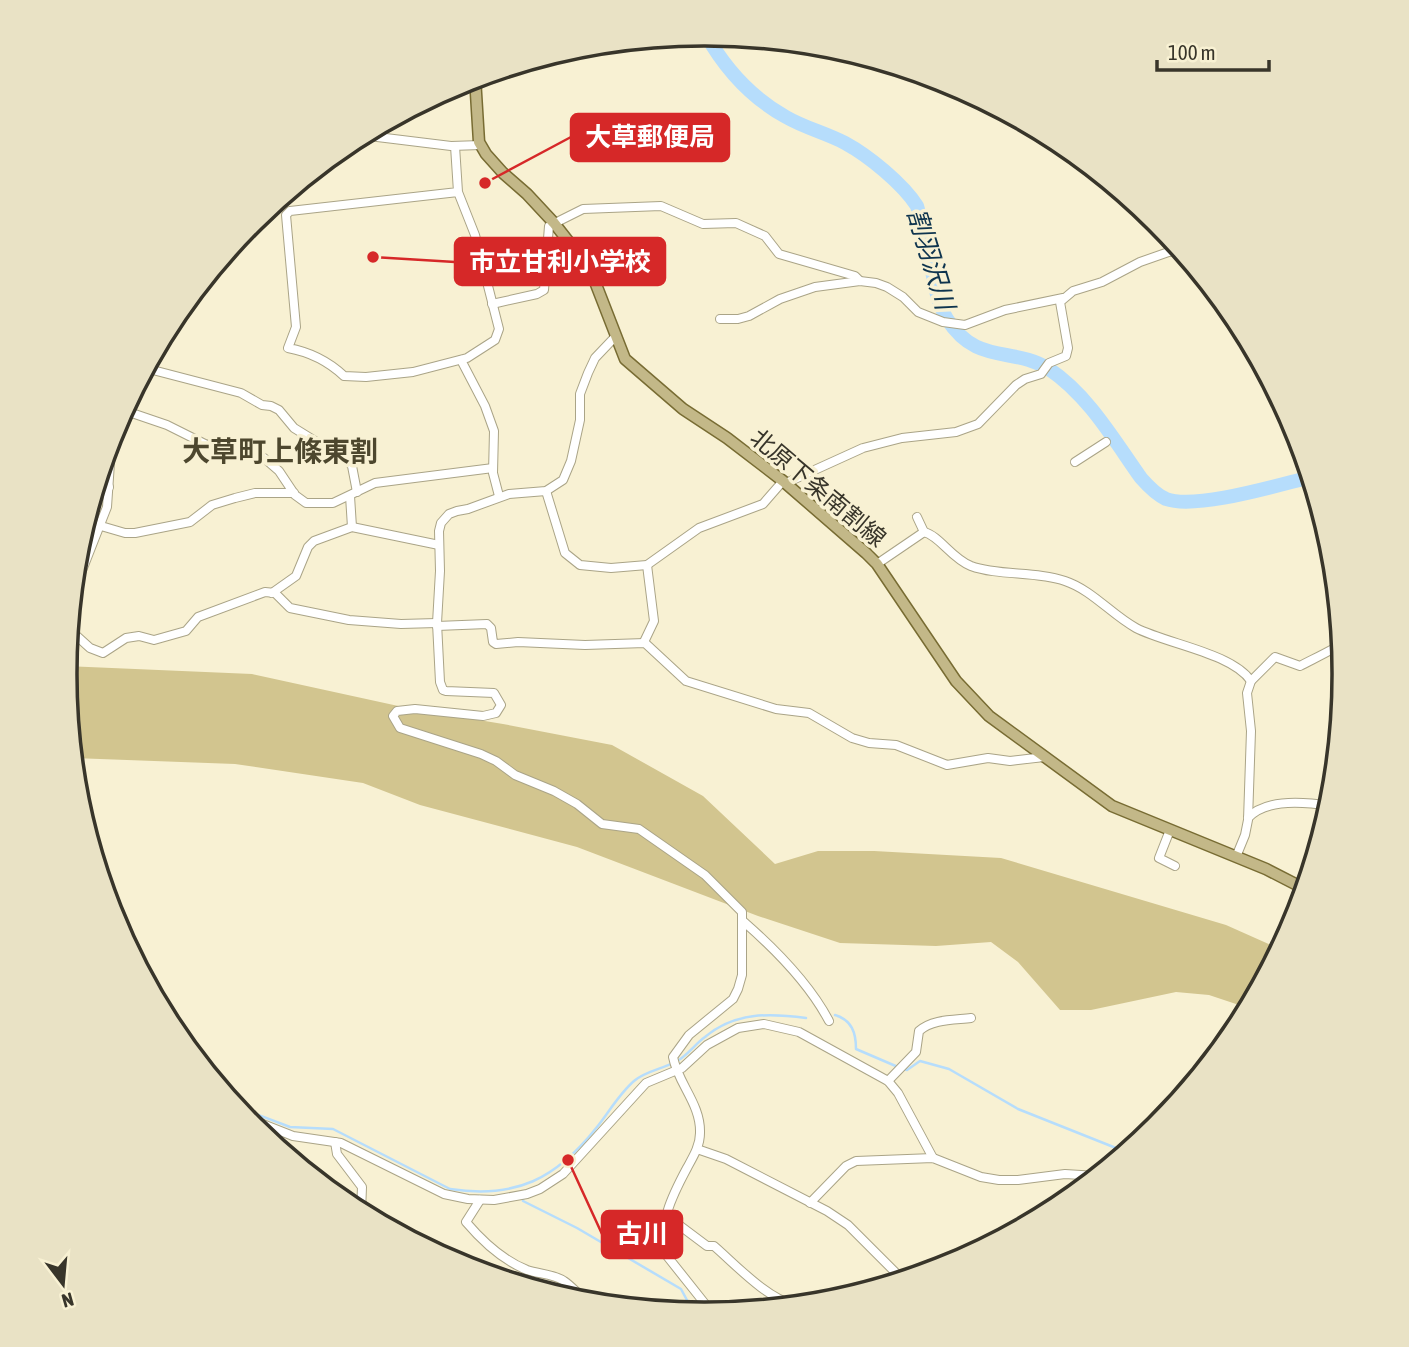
<svg xmlns="http://www.w3.org/2000/svg" width="1409" height="1347" viewBox="0 0 1409 1347" font-family="'Asap Condensed','Noto Sans JP',sans-serif">
<style>
.green{fill:#d2c58f}
.lines{fill:none;stroke-linecap:round;stroke-linejoin:round}
.stream{stroke:#b6ddfc;stroke-width:2.5}
.river{stroke:#b6ddfc;stroke-width:14}
.minor-casing{stroke:#aaa487;stroke-width:10}
.major-casing{stroke:#786c33;stroke-width:13}
.minor{stroke:#fff;stroke-width:8}
.major{stroke:#c3b888;stroke-width:10}
.labels{text-anchor:middle;stroke-width:7;stroke-linejoin:round;paint-order:stroke}
.street-label{font-size:24px;fill:#38352a;stroke:#f8f1d3}
.water-label{font-size:26px;font-style:italic;fill:#0e344e;stroke:#f8f1d3}
.quarter-label{font-size:28px;font-weight:bold;fill:#4d472e;stroke:#f8f1d3}
.rim{fill:none;stroke:#38352a;stroke-width:3.5}
.leader{fill:none;stroke:#d62828;stroke-width:2.5}
.callout-dot{fill:#d62828;stroke:#f8f1d3;stroke-width:2.5}
.callout{fill:#d62828;stroke:#d62828;stroke-width:2.5}
.callout-label{font-size:26px;text-anchor:middle;font-weight:bold;fill:#fff}
</style>
<rect width="100%" height="100%" fill="#f8f1d3"/>
<path class="green" d="M 65,666 L 252,674 L 412,709 L 503,724 L 612,745 L 703,796 L 775,864 L 818,851 L 874,851 L 1001,858 L 1226,925 L 1280,949 L 1248,1008 L 1209,995 L 1176,992 L 1091,1010 L 1060,1010 L 1018,962 L 991,942 L 936,946 L 840,943 L 758,916 L 577,847 L 420,805 L 363,783 L 235,764 L 73,758 Z"/>
<g class="lines">
<g class="stream">
<path d="M 835,1015 C 852,1020 856,1033 856,1049 L 898,1067"/>
<path d="M 904,1069 L 907,1070 L 920,1061 L 949,1069 L 1018,1109 L 1126,1152"/>
<path d="M 235,1106 L 290,1127 L 333,1129 L 450,1189 C 516,1199 556,1179 597,1127 C 609,1112 619,1094 634,1081 C 645,1071 663,1069 677,1061 C 687,1056 695,1044 705,1037 C 734,1012 770,1013 806,1018"/>
<path d="M 523,1198 L 523,1201 L 577,1228 L 681,1289 L 688,1302 L 700,1311"/>
</g>
<path class="river" d="M 705,33 C 725,69 750,97 786,117 C 805,128 826,133 845,143 C 869,156 903,184 917,206 C 921,220 925,234 928,248 C 933,272 934,297 947,319 C 977,366 1013,346 1049,369 C 1088,395 1114,440 1141,478 C 1148,486 1157,495 1166,499 C 1196,510 1278,485 1311,477"/>
<defs>
<g id="minor">
<path d="M 361,135 L 451,146 L 481,145"/>
<path d="M 455,146 L 458,192 L 475,235 L 499,329 L 495,340 L 467,358 L 413,372 L 366,377 L 344,376 C 327,360 310,352 288,348 L 296,327 L 286,215 L 290,211 L 458,192"/>
<path d="M 1169,235 L 1169,252"/>
<path d="M 492,304 L 537,294 L 544,290 L 549,226 L 583,209 L 661,206 L 703,224 L 736,223 L 765,236 L 779,254 L 855,276 L 860,281"/>
<path d="M 720,319 L 738,319 L 749,316 L 780,299 L 815,287 L 860,281 L 876,283 L 887,287 L 903,297 L 918,312 L 943,322 L 965,325 L 1005,310 L 1063,298"/>
<path d="M 615,337 L 595,358 L 588,373 L 580,394 L 580,420 L 571,461 L 563,480 L 546,491 L 509,494 L 468,509 L 457,511 L 449,514 L 441,523 L 439,531 L 440,571 L 437,623 L 440,682 L 443,690 L 446,691 L 494,693 L 501,705 L 496,713 L 483,716 L 415,709 L 397,711 L 393,716 L 400,728 L 481,754 L 496,761 L 515,775 L 554,791 L 577,804 L 602,824 L 639,829 L 705,875 L 742,912 L 742,975 L 738,989 L 733,999 L 689,1035 L 673,1057 C 678,1084 701,1104 700,1133 C 700,1146 693,1157 687,1168 C 673,1194 656,1227 667,1256 L 706,1305 L 706,1314"/>
<path d="M 461,360 L 485,406 L 494,431 L 493,473 L 499,496"/>
<path d="M 145,368 L 241,393 L 262,405 L 271,406 L 279,410 L 294,428 L 349,462 L 352,466 L 357,492"/>
<path d="M 123,410 L 167,425 L 207,445 L 227,442 L 264,458 L 279,471 L 295,495 L 306,503 L 333,503 L 375,483 L 493,468"/>
<path d="M 1075,462 L 1106,442"/>
<path d="M 786,483 L 863,448 L 902,438 L 956,432 L 978,424 L 1016,385 L 1025,379 L 1041,374 L 1049,363 L 1066,356 L 1068,348 L 1060,302 L 1073,291 L 1102,282 L 1140,262 L 1180,248"/>
<path d="M 94,490 L 109,487"/>
<path d="M 546,491 L 565,553 L 580,565 L 611,568 L 647,565 L 699,528 L 763,504 L 783,481"/>
<path d="M 350,496 L 352,527"/>
<path d="M 917,517 L 924,532"/>
<path d="M 101,526 L 125,533 L 135,533 L 190,522 L 212,505 L 235,498 L 255,493 L 294,493"/>
<path d="M 877,564 L 924,532 C 940,536 951,558 971,566 C 998,576 1037,571 1065,581 C 1092,590 1112,615 1136,628 C 1167,644 1232,653 1251,681"/>
<path d="M 272,593 L 296,576 L 308,547 L 314,541 L 352,527 L 439,545"/>
<path d="M 72,596 L 107,507 L 112,433"/>
<path d="M 437,626 L 487,624 L 491,628 L 493,642 L 496,644 L 518,642 L 585,645 L 645,643 L 686,681 L 776,709 L 809,713 L 852,738 L 869,743 L 896,745 L 947,765 L 988,758 L 1010,761 L 1044,757"/>
<path d="M 69,629 L 90,648 L 103,653 L 126,638 L 139,636 L 154,640 L 186,631 L 198,617 L 265,592 L 275,593 L 290,608 L 349,620 L 401,624 L 437,623"/>
<path d="M 644,642 L 654,621 L 647,565"/>
<path d="M 1248,818 C 1266,798 1306,802 1330,806"/>
<path d="M 1170,830 L 1159,858 L 1175,866"/>
<path d="M 1236,857 L 1245,835 L 1248,820 L 1251,731 L 1247,693 L 1251,681 L 1275,657 L 1300,666 C 1309,661 1337,648 1342,643"/>
<path d="M 744,922 C 776,950 809,983 829,1021"/>
<path d="M 888,1081 L 916,1052 L 919,1031 C 932,1019 954,1020 971,1018"/>
<path d="M 245,1117 L 293,1136 L 341,1143 L 444,1194 L 468,1199 L 494,1200 L 527,1194 L 540,1189 L 563,1174 L 646,1083 L 682,1068 L 707,1045 L 738,1028 L 764,1024 L 799,1032 L 888,1081 L 898,1093 L 933,1158"/>
<path d="M 335,1142 L 337,1154 L 362,1187 L 361,1212"/>
<path d="M 697,1149 L 726,1159 L 827,1211 L 848,1225 L 902,1279"/>
<path d="M 480,1200 L 466,1222 C 483,1242 502,1260 527,1270 C 538,1274 554,1274 564,1281 C 573,1287 579,1296 589,1302"/>
<path d="M 810,1203 L 846,1166 L 856,1161 L 933,1158 L 981,1177 L 999,1180 L 1018,1180 L 1065,1174 L 1097,1176"/>
<path d="M 667,1216 L 707,1246 L 714,1246 C 735,1264 767,1299 795,1305"/>
</g>
<path id="major" d="M 475,77 L 479,142 L 486,154 L 503,173 L 527,194 L 554,223 L 590,269 L 625,359 L 683,409 L 727,438 L 783,481 L 866,553 L 877,564 L 956,681 L 989,716 L 1112,806 L 1266,869 L 1305,889"/>
</defs>
<use href="#minor" class="minor-casing"/>
<use href="#major" class="major-casing"/>
<use href="#minor" class="minor"/>
<use href="#major" class="major"/>
</g>
<g class="labels">
<g class="street-label">
<text transform="translate(818 488) rotate(40)" y="8">北原下条南割線</text>
</g>
<g class="water-label">
<text transform="translate(931 259) rotate(73)" y="9">割羽沢川</text>
</g>
<g class="quarter-label">
<text x="280" y="461">大草町上條東割</text>
</g>
</g>
<path d="M0 0H1409V1347H0ZM704 46H705A627 627 0 0 1 1332 673V675A627 627 0 0 1 705 1302H704A627 627 0 0 1 77 675V673A627 627 0 0 1 704 46Z" fill="#e9e2c5" fill-rule="evenodd"/>
<path class="rim" d="M704 46H705A627 627 0 0 1 1332 673V675A627 627 0 0 1 705 1302H704A627 627 0 0 1 77 675V673A627 627 0 0 1 704 46Z"/>
<path class="leader" d="M485 183L571 137M373 257L455 262M568 1160L602 1234"/>
<g class="callout-dot">
<circle cx="485" cy="183" r="7"/>
<circle cx="373" cy="257" r="7"/>
<circle cx="568" cy="1160" r="7"/>
</g>
<g class="callout">
<rect x="571" y="114" width="158" height="47" rx="7"/>
<rect x="455" y="238" width="210" height="47" rx="7"/>
<rect x="602" y="1211" width="80" height="47" rx="7"/>
</g>
<g class="callout-label">
<text x="650" y="146">大草郵便局</text>
<text x="560" y="271">市立甘利小学校</text>
<text x="642" y="1243">古川</text>
</g>
<g transform="translate(63 1284) rotate(164)" stroke="#f8f1d3" stroke-width="5" paint-order="stroke">
<path d="M0-5L12 26L0 18L-12 26Z" fill="#38352a"/>
<text y="-10" font-size="19" font-weight="bold" text-anchor="middle" fill="#38352a">N</text>
</g>
<path d="M1157 60v10h112v-10" fill="none" stroke="#38352a" stroke-width="3.5"/>
<text x="1168" y="60" font-size="21" fill="#38352a" stroke="#f8f1d3" stroke-width="5" paint-order="stroke">100 m</text>
</svg>
